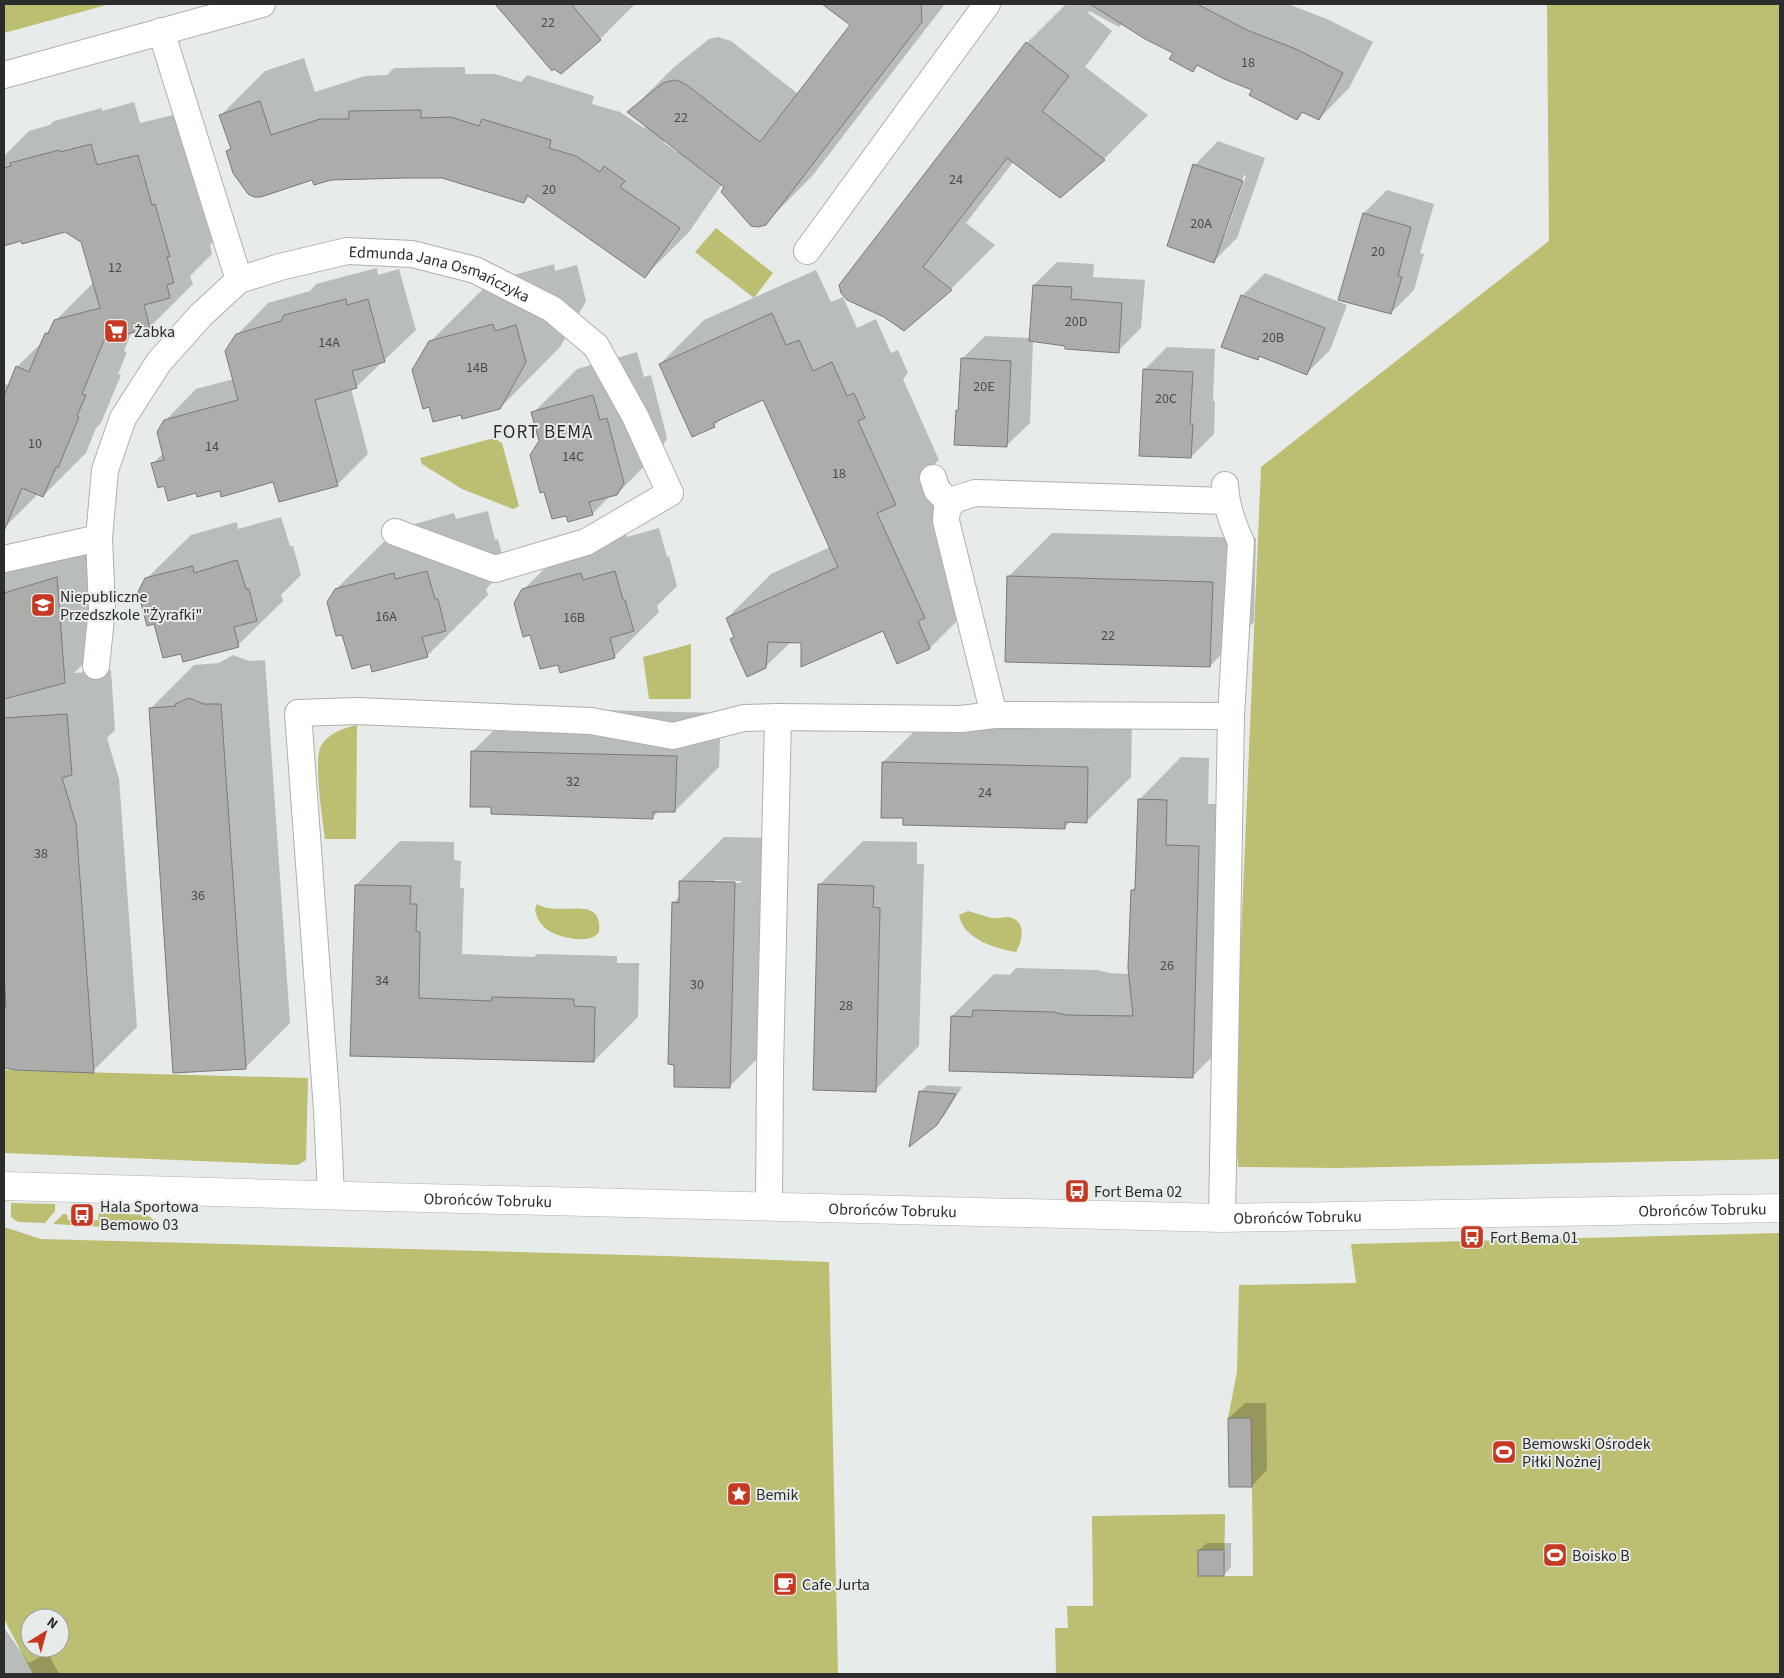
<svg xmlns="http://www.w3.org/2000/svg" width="1784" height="1678" viewBox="0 0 1784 1678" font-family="'Source Sans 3',sans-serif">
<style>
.green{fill:#bcbf72;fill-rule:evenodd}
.shadow{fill:#0003;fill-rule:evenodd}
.building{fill:#aaada9;stroke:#797b78}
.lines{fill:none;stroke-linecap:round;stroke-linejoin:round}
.street-casing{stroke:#adb0ae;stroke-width:28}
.secondary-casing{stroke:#adb0ae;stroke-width:29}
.street{stroke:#fff;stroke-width:26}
.secondary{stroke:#fff;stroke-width:28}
.labels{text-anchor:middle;stroke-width:4;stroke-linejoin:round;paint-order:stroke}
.number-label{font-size:14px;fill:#4b4d4b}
.street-label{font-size:16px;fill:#2b2d2c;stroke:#e7ebe9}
.poi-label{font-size:16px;fill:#2b2d2c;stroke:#e7ebe9;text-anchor:start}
.quarter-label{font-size:19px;letter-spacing:1px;fill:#2b2d2c;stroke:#e7ebe9}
</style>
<rect width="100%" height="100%" fill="#e7ebe9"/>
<g class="green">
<path d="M 4,4 L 110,4 L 4,33 Z"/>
<path d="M 1547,4 L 1780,4 L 1780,1159 L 1337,1168 L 1238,1167 L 1234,1105 L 1261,467 L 1549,241 Z"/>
<path d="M 716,228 L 773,273 L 754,298 L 695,252 Z"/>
<path d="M 494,438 L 502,443 L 519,506 L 513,509 L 462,489 L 422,464 L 420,458 Z"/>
<path d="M 691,644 L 691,699 L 649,699 L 643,657 Z"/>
<path d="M 357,725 L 356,839 L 325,839 C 323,821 313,760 321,746 C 328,733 344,728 357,725 Z"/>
<path d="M 537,904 C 541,906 545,908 549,908 C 570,912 603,898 599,932 C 599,933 594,937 593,937 C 582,943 552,936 544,927 C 539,923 536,915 535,909 Z"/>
<path d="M 968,911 C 976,913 984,916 991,918 C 997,919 1002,917 1007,917 C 1027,919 1023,940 1016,952 C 996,949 963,939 959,915 Z"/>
<path d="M 4,1070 L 308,1078 L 306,1160 L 298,1165 L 4,1153 Z"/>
<path d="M 11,1203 L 55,1204 L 55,1211 L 45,1223 L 18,1222 L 11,1217 Z"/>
<path d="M 99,1213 L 147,1215 L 158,1223 L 113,1224 L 104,1227 L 53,1224 L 63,1214 L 67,1214 L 68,1220 L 98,1220 Z"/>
<path d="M 4,1227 L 41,1239 L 665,1256 L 829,1262 L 838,1674 L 33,1674 L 4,1619 ZM 30,1618 L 60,1618 L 60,1648 L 30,1648 Z"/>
<path d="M 1780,1233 L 1780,1674 L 1056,1674 L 1055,1628 L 1068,1628 L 1067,1606 L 1093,1606 L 1092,1516 L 1225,1514 L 1224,1576 L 1253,1576 L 1252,1487 L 1229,1487 L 1228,1418 L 1237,1372 L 1239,1285 L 1356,1283 L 1351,1244 Z"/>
</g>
<g class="shadow">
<path d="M 496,4 L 635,4 L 600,39 L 561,72 L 554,67 L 552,69 Z"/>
<path d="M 825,4 L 945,4 L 813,175 L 765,224 L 722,184 L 689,232 L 645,276 L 530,196 L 524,202 L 442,177 L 313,178 L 227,151 L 232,147 L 221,115 L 265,71 L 304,58 L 315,92 L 365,76 L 387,75 L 394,68 L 465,67 L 465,74 L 495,74 L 521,82 L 527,75 L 594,96 L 592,104 L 620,112 L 644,128 L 647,126 L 629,112 L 673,68 L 709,39 L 718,37 L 731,41 L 798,94 L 852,24 ZM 665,140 L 678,150 L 677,152 L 663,142 Z"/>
<path d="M 1066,4 L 1288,4 L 1327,19 L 1373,42 L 1349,88 L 1319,119 L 1304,111 L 1297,118 L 1253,90 L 1198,65 L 1193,70 L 1174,52 L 1123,23 L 1119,27 L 1089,11 L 1088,13 L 1112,31 L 1085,67 L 1148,115 L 1104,159 L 1060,197 L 1014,161 L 966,223 L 995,245 L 951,289 L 904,330 L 885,316 L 1027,43 Z"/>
<path d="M 134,102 L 140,123 L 181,113 L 216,239 L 210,245 L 212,254 L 190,276 L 193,284 L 150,327 L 132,331 L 124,351 L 127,352 L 118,374 L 121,375 L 101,423 L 96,428 L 86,453 L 43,496 L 38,494 L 6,526 L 4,525 L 4,383 L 8,385 L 11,382 L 17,367 L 43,341 L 46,333 L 53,326 L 55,321 L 94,282 L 82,241 L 65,231 L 6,244 L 4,238 L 4,156 L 29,131 L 50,125 L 54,121 L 102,108 L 102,111 Z"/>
<path d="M 1218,141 L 1265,158 L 1237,238 L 1214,261 L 1184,195 L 1195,165 ZM 1244,175 L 1246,176 L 1225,235 L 1223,235 Z"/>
<path d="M 1387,190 L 1434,204 L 1420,253 L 1424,254 L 1414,290 L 1391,313 L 1364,213 Z"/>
<path d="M 1057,262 L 1094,264 L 1093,277 L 1145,280 L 1141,328 L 1118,351 L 1033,340 L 1030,423 L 1006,446 L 958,411 L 960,409 L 962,359 L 985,336 L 1031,338 L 1034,285 Z"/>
<path d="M 554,264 L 555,271 L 577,265 L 586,301 L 560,347 L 500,408 L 430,342 L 491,281 Z"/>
<path d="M 377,268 L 378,275 L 399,269 L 416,330 L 356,387 L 351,388 L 368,454 L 337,485 L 274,480 L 221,490 L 197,492 L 165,484 L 153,464 L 164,452 L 165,421 L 196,389 L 234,379 L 237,335 L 268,303 L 310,291 L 316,284 Z"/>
<path d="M 816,270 L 831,302 L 843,297 L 857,328 L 876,319 L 891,353 L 898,350 L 908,373 L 903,379 L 939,460 L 923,475 L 974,604 L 930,648 L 898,662 L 883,629 L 802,642 L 791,642 L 765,667 L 731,639 L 735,636 L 727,618 L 771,574 L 830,547 L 764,398 L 723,417 L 714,426 L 660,364 L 704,320 Z"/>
<path d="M 1265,273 L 1347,305 L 1330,350 L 1307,373 L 1261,355 L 1258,359 L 1242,296 Z"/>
<path d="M 1167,347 L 1215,349 L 1213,401 L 1215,401 L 1214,434 L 1191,457 L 1144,370 Z"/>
<path d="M 637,352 L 644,377 L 651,375 L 667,438 L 661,449 L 617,494 L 611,495 L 592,514 L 540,442 L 533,413 L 577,369 Z"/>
<path d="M 488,511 L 495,540 L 498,539 L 506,569 L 486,589 L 488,595 L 427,656 L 336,589 L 397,529 L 454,513 L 456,519 Z"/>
<path d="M 281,517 L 290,546 L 293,546 L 301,575 L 281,595 L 283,601 L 238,645 L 146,579 L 191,535 L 237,522 L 238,529 Z"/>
<path d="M 659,528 L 667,557 L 669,556 L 677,586 L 657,606 L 659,612 L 615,656 L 523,590 L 568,545 L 625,530 L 627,537 Z"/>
<path d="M 1052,533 L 1256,538 L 1254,622 L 1210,666 L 1008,577 Z"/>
<path d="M 101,534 L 109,638 L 74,673 L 111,670 L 115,730 L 107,738 L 119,779 L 137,1027 L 93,1071 L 15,1069 L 4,1066 L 4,562 Z"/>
<path d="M 233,655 L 249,661 L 265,660 L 290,1023 L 246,1067 L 150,709 L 194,665 L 219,663 Z"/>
<path d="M 516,708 L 721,713 L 719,767 L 675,811 L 659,811 L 653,817 L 493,806 L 472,752 Z"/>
<path d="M 928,718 L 1132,723 L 1131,777 L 1087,821 L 1071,821 L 1064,828 L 904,817 L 883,762 Z"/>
<path d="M 1181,757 L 1209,758 L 1208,804 L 1241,804 L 1234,1035 L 1192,1077 L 952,1016 L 994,974 L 1010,975 L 1016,968 L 1097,970 L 1109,973 L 1130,974 L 1132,890 L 1137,886 L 1139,800 Z"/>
<path d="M 724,837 L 778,838 L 773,1043 L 729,1087 L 673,903 L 680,896 L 680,881 ZM 715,880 L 741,881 L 741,883 L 715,883 Z"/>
<path d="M 400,841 L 454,842 L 454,860 L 461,861 L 460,888 L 464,888 L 462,954 L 534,957 L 537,954 L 617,956 L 617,963 L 639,963 L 638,1017 L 594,1061 L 352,1055 L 356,885 Z"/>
<path d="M 863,841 L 917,842 L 917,864 L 924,864 L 919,1046 L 875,1090 L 819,885 Z"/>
<path d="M 928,1085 L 962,1087 L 944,1116 L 936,1124 L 920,1092 Z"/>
<path d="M 1245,1403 L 1266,1403 L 1267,1470 L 1252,1486 L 1229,1418 Z"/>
<path d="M 1207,1543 L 1231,1543 L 1231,1567 L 1224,1575 L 1199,1550 Z"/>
<path d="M 4,1628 L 29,1663 L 48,1653 L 59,1674 L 4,1674 Z"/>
</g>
<g class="building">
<path d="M 495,4 L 571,4 L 601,40 L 561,74 L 554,69 L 552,71 Z"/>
<path d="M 822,4 L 921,4 L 922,22 L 769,221 L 766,225 L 758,227 L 751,226 L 721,192 L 724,187 L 627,112 L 663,83 L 674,80 L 679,81 L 687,85 L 760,142 L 850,25 Z"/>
<path d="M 1090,4 L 1197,4 L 1247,30 L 1296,49 L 1343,73 L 1319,120 L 1302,112 L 1297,120 L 1249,95 L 1252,90 L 1224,79 L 1197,65 L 1193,72 L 1169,59 L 1173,53 L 1145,39 Z"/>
<path d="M 1026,42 L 1069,76 L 1042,111 L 1105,160 L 1060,198 L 1007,158 L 923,267 L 952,290 L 904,331 L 884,317 L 847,300 L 841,293 L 839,285 Z"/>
<path d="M 260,101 L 271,135 L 320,119 L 349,119 L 349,111 L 421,110 L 421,118 L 451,117 L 479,126 L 482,119 L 551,140 L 549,148 L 576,156 L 600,172 L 604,166 L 625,181 L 620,187 L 680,228 L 645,278 L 527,195 L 524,203 L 442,178 L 405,178 L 331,180 L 314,185 L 312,180 L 261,197 L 254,197 L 248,194 L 233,173 L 226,151 L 231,149 L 219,115 Z"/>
<path d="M 91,144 L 97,165 L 138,155 L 152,205 L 155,204 L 170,257 L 167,257 L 174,283 L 167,285 L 170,298 L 144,305 L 150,328 L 104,340 L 82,394 L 86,395 L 77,416 L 79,417 L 58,468 L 56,467 L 43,497 L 22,488 L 4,531 L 4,396 L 16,366 L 29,372 L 45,333 L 48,334 L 54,320 L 100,308 L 81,242 L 65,232 L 22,244 L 21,241 L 4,246 L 4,168 L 11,166 L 10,163 L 59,150 L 60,152 Z"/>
<path d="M 1193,164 L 1243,181 L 1214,263 L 1167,246 Z"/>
<path d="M 1363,213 L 1411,227 L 1398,276 L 1402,277 L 1391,314 L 1338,300 Z"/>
<path d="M 1033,285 L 1072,287 L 1071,299 L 1122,303 L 1119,353 L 1065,349 L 1065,346 L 1029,341 Z"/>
<path d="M 1241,295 L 1325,328 L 1307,375 L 1259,356 L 1258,360 L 1221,347 Z"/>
<path d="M 346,299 L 347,305 L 368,299 L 385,362 L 352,371 L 357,388 L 315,400 L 338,486 L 279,502 L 273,482 L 221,497 L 220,491 L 197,497 L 196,493 L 168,501 L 164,486 L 158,488 L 151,463 L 164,460 L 157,432 L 164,420 L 238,400 L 225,351 L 236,334 L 281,321 L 284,315 Z"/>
<path d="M 772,313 L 786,345 L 799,340 L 813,371 L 832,362 L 847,396 L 854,393 L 865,418 L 858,421 L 896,505 L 877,513 L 925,618 L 918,621 L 930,649 L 897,664 L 883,631 L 801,667 L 801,643 L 768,642 L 766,668 L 747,677 L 730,639 L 734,637 L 726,618 L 838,567 L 763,400 L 713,423 L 715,427 L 692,437 L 659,364 Z"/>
<path d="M 493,324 L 495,331 L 516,325 L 526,362 L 500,409 L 462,419 L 461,415 L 433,422 L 429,407 L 423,409 L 412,370 L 429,341 Z"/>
<path d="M 961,358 L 1011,361 L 1007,447 L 954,445 L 956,410 L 958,411 Z"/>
<path d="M 1143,369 L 1193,372 L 1190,424 L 1193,424 L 1191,458 L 1139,456 Z"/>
<path d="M 593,395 L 600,420 L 607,418 L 624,483 L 617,495 L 589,502 L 593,515 L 568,522 L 566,516 L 552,519 L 544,492 L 540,493 L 530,455 L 539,441 L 531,412 Z"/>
<path d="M 237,560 L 246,589 L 249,589 L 257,621 L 234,627 L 239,647 L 183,662 L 181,654 L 163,658 L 154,624 L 147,626 L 138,592 L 145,578 L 193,566 L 194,573 Z"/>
<path d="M 427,571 L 435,599 L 438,599 L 446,631 L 422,637 L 428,657 L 372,672 L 370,664 L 352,669 L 342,635 L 336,636 L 327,602 L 335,589 L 394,573 L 395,579 Z"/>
<path d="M 615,571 L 623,600 L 625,600 L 634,631 L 610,638 L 615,658 L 560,673 L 558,665 L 540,669 L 530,635 L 523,637 L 514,603 L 522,589 L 581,573 L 583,580 Z"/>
<path d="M 1007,576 L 1213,582 L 1210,667 L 1005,662 Z"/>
<path d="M 57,577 L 65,683 L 4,699 L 4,593 Z"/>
<path d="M 189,698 L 204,704 L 221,704 L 246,1069 L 173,1073 L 149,708 L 176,706 L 175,704 Z"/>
<path d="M 67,714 L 72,775 L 62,778 L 76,824 L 94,1073 L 15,1070 L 4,1068 L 4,1007 L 6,1007 L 4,975 L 4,718 Z"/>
<path d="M 471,751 L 677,756 L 675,812 L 653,812 L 653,819 L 491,814 L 491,807 L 470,807 Z"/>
<path d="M 882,762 L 1088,767 L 1087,823 L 1065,822 L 1065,829 L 903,825 L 903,818 L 881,818 Z"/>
<path d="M 1138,799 L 1167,800 L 1166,845 L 1199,846 L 1193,1078 L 949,1071 L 951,1016 L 972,1017 L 973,1010 L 1054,1012 L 1066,1015 L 1133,1016 L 1128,968 L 1131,890 L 1135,890 Z"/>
<path d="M 679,881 L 735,882 L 730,1088 L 674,1087 L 674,1065 L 668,1064 L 672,902 L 679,903 Z"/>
<path d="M 818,884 L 874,886 L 873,907 L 880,908 L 876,1092 L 813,1090 Z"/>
<path d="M 355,885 L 411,886 L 410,904 L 417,904 L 416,931 L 420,932 L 419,998 L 491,1001 L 492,997 L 574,999 L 574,1006 L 595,1007 L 594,1062 L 350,1056 Z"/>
<path d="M 919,1091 L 956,1094 L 937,1125 L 909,1147 Z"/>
<path d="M 1228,1418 L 1251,1418 L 1252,1487 L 1229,1487 Z"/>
<rect x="1198" y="1550" width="26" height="26"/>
</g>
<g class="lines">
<defs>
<g id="street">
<path d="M 161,31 L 239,280"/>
<path d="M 4,75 L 262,4"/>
<path d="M 807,251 L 987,4"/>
<path d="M 933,478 L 937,490 L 951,504"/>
<path d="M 4,559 L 99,538"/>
<path id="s1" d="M 96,666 L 102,609 L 99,538 L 105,470 L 123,418 L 159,362 L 201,315 L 239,280 L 280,267 L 347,251 L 412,254 L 475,270 L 552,309 L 596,346 L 635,416 L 670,493 L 586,542 L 495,569 L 395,532"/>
<path d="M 994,715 L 946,521 L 947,508 L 956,499 L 975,493 L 1226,501"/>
<path d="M 331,1195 L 327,1110 L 298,713 L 357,711 L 591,721 L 673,736 L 744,718 L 778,717 L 961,719 L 994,715 L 1231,716"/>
<path d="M 769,1207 L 770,1068 L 778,717"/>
<path d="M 1222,1218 L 1231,716 L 1241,542 C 1232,523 1226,505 1225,485"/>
</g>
<g id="secondary">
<path id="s2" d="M 4,1186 L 385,1197 L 1222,1218 L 1780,1208"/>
</g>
</defs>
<use href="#street" class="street-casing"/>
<use href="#secondary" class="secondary-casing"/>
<use href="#street" class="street"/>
<use href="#secondary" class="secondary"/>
</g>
<defs>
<symbol id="supermarket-square" viewBox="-11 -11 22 22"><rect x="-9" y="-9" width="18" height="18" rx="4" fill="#c53922" stroke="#e7ebe9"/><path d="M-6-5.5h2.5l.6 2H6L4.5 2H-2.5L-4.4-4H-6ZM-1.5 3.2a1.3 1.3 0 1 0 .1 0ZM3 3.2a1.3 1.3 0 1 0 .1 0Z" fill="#fff"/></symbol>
<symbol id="school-square" viewBox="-11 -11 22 22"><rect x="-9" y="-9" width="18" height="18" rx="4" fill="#c53922" stroke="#e7ebe9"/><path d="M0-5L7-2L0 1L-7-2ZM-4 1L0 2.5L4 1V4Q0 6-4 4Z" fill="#fff"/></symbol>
<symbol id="bus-square" viewBox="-11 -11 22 22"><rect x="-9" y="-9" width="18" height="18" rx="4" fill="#c53922" stroke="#e7ebe9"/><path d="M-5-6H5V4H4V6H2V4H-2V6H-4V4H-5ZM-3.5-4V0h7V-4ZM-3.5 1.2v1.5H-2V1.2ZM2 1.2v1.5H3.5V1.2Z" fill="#fff"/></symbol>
<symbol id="stadium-square" viewBox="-11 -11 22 22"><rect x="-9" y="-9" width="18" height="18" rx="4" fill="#c53922" stroke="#e7ebe9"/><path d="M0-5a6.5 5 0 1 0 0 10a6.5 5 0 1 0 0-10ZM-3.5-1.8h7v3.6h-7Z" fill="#fff"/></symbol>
<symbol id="sight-square" viewBox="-11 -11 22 22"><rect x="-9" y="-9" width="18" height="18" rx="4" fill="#c53922" stroke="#e7ebe9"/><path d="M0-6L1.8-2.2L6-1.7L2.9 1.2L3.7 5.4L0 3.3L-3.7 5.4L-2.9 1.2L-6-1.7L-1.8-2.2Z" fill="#fff"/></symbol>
<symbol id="cafe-square" viewBox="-11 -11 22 22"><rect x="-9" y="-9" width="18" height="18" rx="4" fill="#c53922" stroke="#e7ebe9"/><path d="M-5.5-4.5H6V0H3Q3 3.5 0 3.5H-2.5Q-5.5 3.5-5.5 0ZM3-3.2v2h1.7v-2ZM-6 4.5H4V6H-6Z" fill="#fff"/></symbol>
</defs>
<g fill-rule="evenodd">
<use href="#supermarket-square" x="102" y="317" width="28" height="28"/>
<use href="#school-square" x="29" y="591" width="28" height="28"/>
<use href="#bus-square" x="1063" y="1177" width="28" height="28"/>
<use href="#bus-square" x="68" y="1201" width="28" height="28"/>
<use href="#bus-square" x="1458" y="1223" width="28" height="28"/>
<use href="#stadium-square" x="1490" y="1438" width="28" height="28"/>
<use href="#sight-square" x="725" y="1480" width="28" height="28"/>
<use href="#stadium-square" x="1541" y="1541" width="28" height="28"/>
<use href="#cafe-square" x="771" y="1570" width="28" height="28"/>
</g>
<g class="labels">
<g class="number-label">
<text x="548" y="27">22</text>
<text x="1248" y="67">18</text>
<text x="681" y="122">22</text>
<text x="956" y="184">24</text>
<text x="549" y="194">20</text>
<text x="1201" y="228">20A</text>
<text x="1378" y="256">20</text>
<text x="115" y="272">12</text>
<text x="1076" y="326">20D</text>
<text x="1273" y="342">20B</text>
<text x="329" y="347">14A</text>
<text x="477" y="372">14B</text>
<text x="984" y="391">20E</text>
<text x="1166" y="403">20C</text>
<text x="35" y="448">10</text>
<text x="212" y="451">14</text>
<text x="573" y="461">14C</text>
<text x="839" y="478">18</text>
<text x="386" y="621">16A</text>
<text x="574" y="622">16B</text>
<text x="1108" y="640">22</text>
<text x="573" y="786">32</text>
<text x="985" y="797">24</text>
<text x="41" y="858">38</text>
<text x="198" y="900">36</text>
<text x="1167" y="970">26</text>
<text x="382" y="985">34</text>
<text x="697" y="989">30</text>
<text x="846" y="1010">28</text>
</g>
<g class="street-label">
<text dy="6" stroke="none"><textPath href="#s1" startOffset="641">Edmunda Jana Osmańczyka</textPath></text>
<text dy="6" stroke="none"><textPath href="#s2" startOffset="484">Obrońców Tobruku</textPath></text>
<text dy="6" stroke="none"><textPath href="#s2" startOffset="889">Obrońców Tobruku</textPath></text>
<text dy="6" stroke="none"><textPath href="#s2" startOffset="1699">Obrońców Tobruku</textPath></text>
<text dy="6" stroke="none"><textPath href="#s2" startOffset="1294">Obrońców Tobruku</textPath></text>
</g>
<g class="poi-label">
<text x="134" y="337">Żabka</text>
<text x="60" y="602">Niepubliczne<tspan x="60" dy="18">Przedszkole "Żyrafki"</tspan></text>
<text x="1094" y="1197">Fort Bema 02</text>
<text x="100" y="1212">Hala Sportowa<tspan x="100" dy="18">Bemowo 03</tspan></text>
<text x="1490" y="1243">Fort Bema 01</text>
<text x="1522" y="1449">Bemowski Ośrodek<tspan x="1522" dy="18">Piłki Nożnej</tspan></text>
<text x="756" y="1500">Bemik</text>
<text x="1572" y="1561">Boisko B</text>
<text x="802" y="1590">Cafe Jurta</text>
</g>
<g class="quarter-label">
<text x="543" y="438">FORT BEMA</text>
</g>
</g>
<rect width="1784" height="1678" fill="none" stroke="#2b2d2c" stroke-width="10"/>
<g transform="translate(45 1633) rotate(37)"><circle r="24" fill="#e7ebe9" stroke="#9c9f9d"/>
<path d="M0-4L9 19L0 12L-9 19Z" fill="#c53922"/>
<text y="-8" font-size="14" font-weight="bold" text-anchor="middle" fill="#2b2d2c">N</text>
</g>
</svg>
